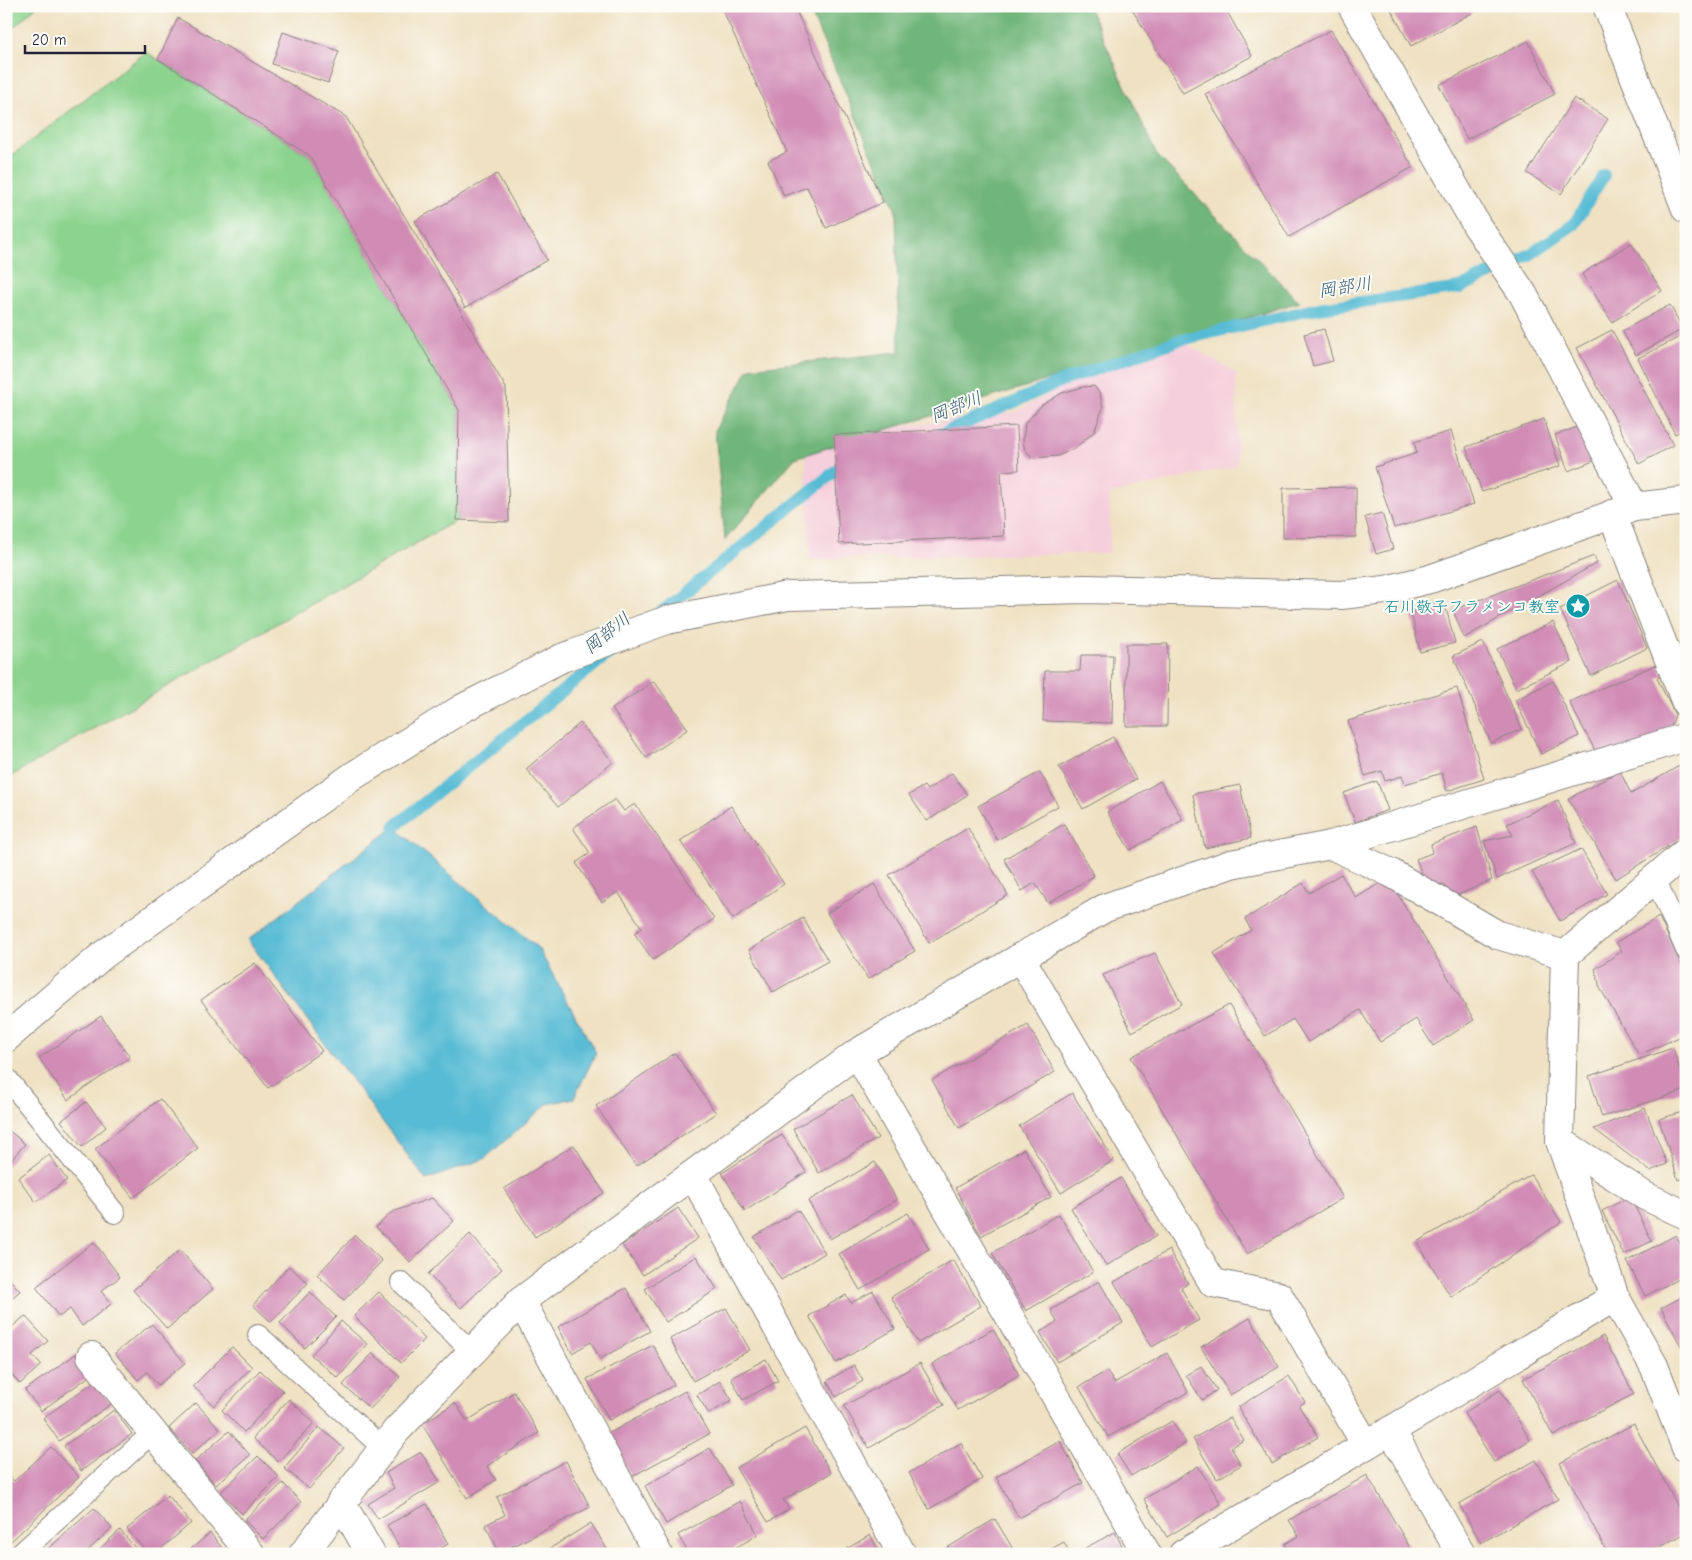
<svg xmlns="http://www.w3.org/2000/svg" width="1692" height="1560" viewBox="0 0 1692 1560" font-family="'Comic Neue','Klee One',sans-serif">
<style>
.built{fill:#f5cfdb}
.green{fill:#8bd38e;stroke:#567a64}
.forest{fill:#70b579;stroke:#496c5a}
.water{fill:#56bbd4;stroke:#3c6e88}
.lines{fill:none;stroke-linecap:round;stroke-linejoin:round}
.stream{stroke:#56bbd4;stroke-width:12}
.building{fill:#d18cb6}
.service-casing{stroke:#88827e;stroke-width:22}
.minor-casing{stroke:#88827e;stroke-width:30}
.tertiary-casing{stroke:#88827e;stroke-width:30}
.primary-casing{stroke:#88827e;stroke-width:30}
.service{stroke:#fff;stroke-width:20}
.minor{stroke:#fff;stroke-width:28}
.tertiary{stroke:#fff;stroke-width:28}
.primary{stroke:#fff;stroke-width:28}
.labels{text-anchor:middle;stroke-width:4;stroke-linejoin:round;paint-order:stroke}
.culture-label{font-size:16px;fill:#0d838f;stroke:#fdfcf7;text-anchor:end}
.water-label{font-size:18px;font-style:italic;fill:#375f78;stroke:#fdfcf7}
</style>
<rect width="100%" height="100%" fill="#fdfcf7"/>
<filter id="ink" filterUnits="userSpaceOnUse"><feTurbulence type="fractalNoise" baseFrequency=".02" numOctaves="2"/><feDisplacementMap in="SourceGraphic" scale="10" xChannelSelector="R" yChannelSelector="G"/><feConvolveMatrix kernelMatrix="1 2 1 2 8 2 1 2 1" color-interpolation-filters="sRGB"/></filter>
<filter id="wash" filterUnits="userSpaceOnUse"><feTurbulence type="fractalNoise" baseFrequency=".0096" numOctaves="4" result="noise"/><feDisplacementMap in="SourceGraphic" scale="20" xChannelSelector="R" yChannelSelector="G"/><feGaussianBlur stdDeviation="1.12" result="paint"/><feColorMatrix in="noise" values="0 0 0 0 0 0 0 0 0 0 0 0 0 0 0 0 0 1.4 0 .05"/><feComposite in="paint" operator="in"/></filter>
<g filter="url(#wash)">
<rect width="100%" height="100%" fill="#efe1c2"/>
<path class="built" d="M 1187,344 L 1236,373 L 1237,466 L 1110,494 L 1110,553 L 810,559 L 805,448 L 824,437 L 1015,412 L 1060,388 Z"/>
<g class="green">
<path d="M 6,6 L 37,6 L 9,31 L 6,31 Z"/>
<path d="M 146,52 L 310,156 L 459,410 L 457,520 L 6,779 L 6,160 Z"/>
</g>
<path class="forest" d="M 808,6 L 1088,6 L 1157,155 L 1299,302 L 795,458 L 725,540 L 715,430 L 749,368 L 899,352 L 896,211 Z"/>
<path class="water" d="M 394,827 L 538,948 L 596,1053 L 574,1098 L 547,1104 L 484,1159 L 426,1180 L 248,940 Z"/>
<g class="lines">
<g class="stream">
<path d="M 937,436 L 1062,381 L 1176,341 L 1319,308 L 1460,288 L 1531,254 L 1574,224 L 1604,175"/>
<path d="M 656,616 L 849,460"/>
<path d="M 394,827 L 617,647"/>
</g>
</g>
<g id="blocks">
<g class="building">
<path d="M 721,6 L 794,6 L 883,202 L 826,228 L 807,187 L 784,196 L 768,161 L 787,152 Z"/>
<path d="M 1130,6 L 1224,6 L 1252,56 L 1183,93 Z"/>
<path d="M 1389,6 L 1469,6 L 1472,13 L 1411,46 Z"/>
<path d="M 178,18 L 346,117 L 506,388 L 509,522 L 457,520 L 459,410 L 310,156 L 158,59 Z"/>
<path d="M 1331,30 L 1413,167 L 1289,237 L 1205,94 Z"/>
<path d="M 283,32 L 339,51 L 328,83 L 272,64 Z"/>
<path d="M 1528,41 L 1555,94 L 1467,139 L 1439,85 Z"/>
<path d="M 1574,98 L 1608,119 L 1561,194 L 1527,173 Z"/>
<path d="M 497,174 L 547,260 L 465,308 L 415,221 Z"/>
<path d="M 1631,243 L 1662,291 L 1612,322 L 1582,274 Z"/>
<path d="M 1670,305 L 1683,329 L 1636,355 L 1622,331 Z"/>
<path d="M 1324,329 L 1333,361 L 1313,366 L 1304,334 Z"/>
<path d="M 1612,330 L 1673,445 L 1639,464 L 1577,348 Z"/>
<path d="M 1684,335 L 1686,338 L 1686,429 L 1675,434 L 1638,358 Z"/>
<path d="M 1094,386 L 1100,394 L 1103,408 L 1094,432 L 1075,448 L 1058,456 L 1033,458 L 1025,450 L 1023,441 L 1025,423 L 1042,405 L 1062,393 L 1083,387 Z"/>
<path d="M 1544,419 L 1560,466 L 1482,492 L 1466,447 Z"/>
<path d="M 1583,425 L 1596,460 L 1568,471 L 1555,435 Z"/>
<path d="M 1017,426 L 1019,470 L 1001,471 L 1004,536 L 839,544 L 834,435 Z"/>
<path d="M 1451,431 L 1474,504 L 1394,528 L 1375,467 L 1417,453 L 1414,442 Z"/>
<path d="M 1356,487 L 1356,537 L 1283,538 L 1283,488 Z"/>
<path d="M 1382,513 L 1393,549 L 1376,554 L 1365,517 Z"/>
<path d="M 1594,556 L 1597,563 L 1464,638 L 1453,610 Z"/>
<path d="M 1618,580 L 1647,648 L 1591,676 L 1560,609 Z"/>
<path d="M 1445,604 L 1455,643 L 1420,652 L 1411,613 Z"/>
<path d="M 1553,622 L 1572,662 L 1516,689 L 1497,649 Z"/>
<path d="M 1483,642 L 1522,729 L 1491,743 L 1453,656 Z"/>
<path d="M 1126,644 L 1168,644 L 1167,726 L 1126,726 Z"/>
<path d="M 1081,655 L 1113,655 L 1112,723 L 1043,721 L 1045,671 L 1080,671 Z"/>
<path d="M 1658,664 L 1664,676 L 1657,678 L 1675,715 L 1669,732 L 1602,763 L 1569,702 Z"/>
<path d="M 654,681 L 688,729 L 646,758 L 612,709 Z"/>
<path d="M 1553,681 L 1579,736 L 1541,754 L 1515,700 Z"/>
<path d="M 1457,688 L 1484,779 L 1447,791 L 1442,773 L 1405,784 L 1402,776 L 1385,781 L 1382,771 L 1365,776 L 1348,721 Z"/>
<path d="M 580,723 L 613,762 L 558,807 L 526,769 Z"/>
<path d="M 1113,737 L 1136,779 L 1083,809 L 1059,767 Z"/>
<path d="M 1686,762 L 1686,835 L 1616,879 L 1568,799 L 1620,771 L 1631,794 Z"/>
<path d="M 1040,772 L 1058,806 L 997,840 L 978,806 Z"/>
<path d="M 952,773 L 967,795 L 927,821 L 909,795 L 924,786 L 927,790 Z"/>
<path d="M 1160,781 L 1183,820 L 1130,850 L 1107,812 Z"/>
<path d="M 1377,781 L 1388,810 L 1355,822 L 1344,793 Z"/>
<path d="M 1240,785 L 1251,838 L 1205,848 L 1193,794 Z"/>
<path d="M 615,799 L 624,811 L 635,804 L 714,919 L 653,960 L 634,933 L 642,928 L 618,892 L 602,902 L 576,863 L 590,853 L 573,828 Z"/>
<path d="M 1558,800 L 1576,843 L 1497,879 L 1484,841 L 1513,835 L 1507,824 Z"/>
<path d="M 731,806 L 784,884 L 733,919 L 680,841 Z"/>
<path d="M 1064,824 L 1094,876 L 1048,903 L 1035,883 L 1022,891 L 1004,859 Z"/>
<path d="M 1477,827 L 1492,880 L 1449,899 L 1444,884 L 1428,888 L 1416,859 L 1432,853 L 1431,844 Z"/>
<path d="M 968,828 L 1008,895 L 929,943 L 889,875 Z"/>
<path d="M 1581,849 L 1607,894 L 1560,921 L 1532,872 Z"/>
<path d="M 1341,874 L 1356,898 L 1388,878 L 1474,1020 L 1433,1046 L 1416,1019 L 1380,1042 L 1360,1010 L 1308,1042 L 1293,1019 L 1265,1036 L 1214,953 L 1251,930 L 1245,919 L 1303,883 L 1309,893 Z"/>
<path d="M 874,884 L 915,951 L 868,979 L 827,913 Z"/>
<path d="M 1659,917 L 1686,975 L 1686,1034 L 1639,1055 L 1600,988 L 1595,969 L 1622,951 L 1616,942 Z"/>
<path d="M 803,918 L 828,961 L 773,992 L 749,950 Z"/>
<path d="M 1155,953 L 1182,1004 L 1132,1032 L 1103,975 Z"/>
<path d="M 255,963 L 322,1051 L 268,1088 L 201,1000 Z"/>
<path d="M 1229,1005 L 1343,1198 L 1247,1254 L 1131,1057 Z"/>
<path d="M 101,1016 L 130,1057 L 68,1100 L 39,1058 Z"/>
<path d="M 1028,1025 L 1055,1072 L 959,1128 L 932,1080 Z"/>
<path d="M 1673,1048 L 1686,1090 L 1602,1117 L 1589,1076 Z"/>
<path d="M 675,1053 L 716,1113 L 636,1166 L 596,1106 Z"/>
<path d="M 1072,1093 L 1114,1160 L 1061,1193 L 1019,1126 Z"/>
<path d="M 852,1095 L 878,1138 L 819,1173 L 793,1129 Z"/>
<path d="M 160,1099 L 198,1148 L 133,1198 L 95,1149 Z"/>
<path d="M 86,1102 L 106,1127 L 82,1147 L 61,1121 Z"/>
<path d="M 1645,1108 L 1667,1164 L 1650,1171 L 1594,1129 Z"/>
<path d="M 1686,1111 L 1686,1177 L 1678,1180 L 1659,1119 Z"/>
<path d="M 6,1128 L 25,1144 L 6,1166 Z"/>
<path d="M 782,1135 L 806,1172 L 745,1211 L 722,1173 Z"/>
<path d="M 574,1145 L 604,1193 L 535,1237 L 504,1189 Z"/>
<path d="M 1024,1149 L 1051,1197 L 981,1236 L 955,1188 Z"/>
<path d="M 49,1155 L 67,1180 L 36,1202 L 18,1178 Z"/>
<path d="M 875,1162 L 897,1200 L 830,1239 L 808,1201 Z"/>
<path d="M 1531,1175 L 1561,1222 L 1451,1297 L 1417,1242 Z"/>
<path d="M 1121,1178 L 1156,1236 L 1106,1266 L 1071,1208 Z"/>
<path d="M 1630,1197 L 1652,1241 L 1624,1255 L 1602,1211 Z"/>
<path d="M 432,1198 L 454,1221 L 410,1262 L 376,1227 L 392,1212 Z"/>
<path d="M 678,1208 L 698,1238 L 643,1275 L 622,1245 Z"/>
<path d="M 798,1210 L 825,1253 L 781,1280 L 754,1237 Z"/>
<path d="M 908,1213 L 929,1249 L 860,1290 L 839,1254 Z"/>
<path d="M 1059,1214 L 1093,1272 L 1026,1311 L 992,1253 Z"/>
<path d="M 470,1234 L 502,1269 L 461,1308 L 428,1274 Z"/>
<path d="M 355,1235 L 382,1261 L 344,1300 L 317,1275 Z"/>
<path d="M 1676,1235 L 1681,1245 L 1686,1242 L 1686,1275 L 1645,1296 L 1627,1261 Z"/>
<path d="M 94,1242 L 120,1277 L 101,1291 L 111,1304 L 82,1326 L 70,1309 L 59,1317 L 36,1287 Z"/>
<path d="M 180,1250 L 213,1289 L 167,1329 L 133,1290 Z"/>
<path d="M 1169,1250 L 1188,1283 L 1181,1288 L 1199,1320 L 1152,1347 L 1114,1282 Z"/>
<path d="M 696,1256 L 717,1289 L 666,1322 L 645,1289 Z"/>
<path d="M 953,1260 L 981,1306 L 918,1343 L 891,1297 Z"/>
<path d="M 289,1266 L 308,1283 L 271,1322 L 253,1305 Z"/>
<path d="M 6,1275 L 20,1291 L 6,1303 Z"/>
<path d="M 1099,1281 L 1123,1323 L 1057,1362 L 1040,1332 L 1057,1322 L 1051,1310 Z"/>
<path d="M 626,1288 L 650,1331 L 600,1359 L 591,1342 L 572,1353 L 558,1327 Z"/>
<path d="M 873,1291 L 895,1329 L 836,1363 L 809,1316 L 846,1295 L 851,1303 Z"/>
<path d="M 310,1292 L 336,1317 L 305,1348 L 280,1323 Z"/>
<path d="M 379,1292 L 425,1339 L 401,1363 L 354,1316 Z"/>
<path d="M 1686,1295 L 1686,1351 L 1684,1352 L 1661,1308 Z"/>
<path d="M 726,1308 L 750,1350 L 693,1381 L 670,1339 Z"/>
<path d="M 25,1316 L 48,1341 L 32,1355 L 41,1365 L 20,1384 L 6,1368 L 6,1332 Z"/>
<path d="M 1250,1318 L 1279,1367 L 1230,1395 L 1201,1347 Z"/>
<path d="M 341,1321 L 367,1344 L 338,1378 L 311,1355 Z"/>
<path d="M 152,1324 L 185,1363 L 158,1385 L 147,1372 L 138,1380 L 115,1353 Z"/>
<path d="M 993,1329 L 1019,1375 L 958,1410 L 932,1364 Z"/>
<path d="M 1603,1336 L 1634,1394 L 1553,1436 L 1523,1379 Z"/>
<path d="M 653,1345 L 674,1385 L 609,1420 L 587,1379 Z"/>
<path d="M 232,1347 L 252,1367 L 214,1406 L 193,1386 Z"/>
<path d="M 373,1353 L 400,1377 L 370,1409 L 343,1385 Z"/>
<path d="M 1167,1353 L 1188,1392 L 1108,1437 L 1079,1387 L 1107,1371 L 1114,1383 Z"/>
<path d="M 76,1354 L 91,1375 L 41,1411 L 25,1390 Z"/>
<path d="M 766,1359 L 778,1381 L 743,1400 L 731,1378 Z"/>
<path d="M 920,1363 L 944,1405 L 869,1448 L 844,1406 Z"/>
<path d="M 854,1365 L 863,1381 L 836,1397 L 827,1381 Z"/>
<path d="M 1201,1366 L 1217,1390 L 1202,1400 L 1186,1375 Z"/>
<path d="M 260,1370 L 283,1391 L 244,1432 L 222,1410 Z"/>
<path d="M 1289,1376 L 1305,1402 L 1299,1406 L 1318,1437 L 1272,1464 L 1238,1407 Z"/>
<path d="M 95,1381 L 111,1404 L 59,1441 L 43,1418 Z"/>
<path d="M 720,1381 L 732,1400 L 709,1414 L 697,1395 Z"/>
<path d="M 1500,1390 L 1530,1440 L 1494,1462 L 1464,1413 Z"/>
<path d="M 685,1391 L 709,1434 L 631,1477 L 608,1434 Z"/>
<path d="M 514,1392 L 539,1433 L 487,1466 L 496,1480 L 467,1498 L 422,1424 L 455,1403 L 467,1421 Z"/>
<path d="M 289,1399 L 314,1423 L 278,1462 L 253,1438 Z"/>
<path d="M 196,1403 L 220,1429 L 192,1454 L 169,1428 Z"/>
<path d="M 114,1410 L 132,1434 L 81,1471 L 64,1446 Z"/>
<path d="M 1230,1417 L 1244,1440 L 1231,1447 L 1241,1465 L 1217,1479 L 1193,1439 Z"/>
<path d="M 1172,1421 L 1186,1443 L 1131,1476 L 1117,1454 Z"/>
<path d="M 1634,1424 L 1686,1522 L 1686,1533 L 1646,1554 L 1608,1554 L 1560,1463 Z"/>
<path d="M 319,1427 L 344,1448 L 309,1489 L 284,1468 Z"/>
<path d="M 805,1428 L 831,1473 L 783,1500 L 789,1509 L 768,1522 L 736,1468 Z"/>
<path d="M 229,1431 L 250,1455 L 216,1485 L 195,1461 Z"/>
<path d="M 1060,1441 L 1083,1483 L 1019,1518 L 996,1477 Z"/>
<path d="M 961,1443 L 982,1479 L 929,1509 L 909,1473 Z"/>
<path d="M 51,1447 L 79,1477 L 6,1546 L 6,1473 L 14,1481 Z"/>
<path d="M 710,1448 L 732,1485 L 666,1524 L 645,1486 Z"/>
<path d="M 421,1452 L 440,1482 L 378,1519 L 368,1504 L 394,1488 L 386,1473 Z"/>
<path d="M 258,1456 L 279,1477 L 242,1514 L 221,1492 Z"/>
<path d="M 1536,1460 L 1558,1499 L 1481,1543 L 1459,1504 Z"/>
<path d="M 566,1461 L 590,1507 L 500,1553 L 485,1525 L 505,1515 L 497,1497 Z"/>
<path d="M 1198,1466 L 1221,1504 L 1167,1537 L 1144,1499 Z"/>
<path d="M 1367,1475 L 1412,1551 L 1407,1554 L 1291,1554 L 1285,1544 L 1299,1536 L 1289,1520 Z"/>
<path d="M 283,1483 L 301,1502 L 263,1539 L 244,1520 Z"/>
<path d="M 168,1495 L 191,1523 L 155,1554 L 148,1554 L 127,1529 Z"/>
<path d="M 740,1501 L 758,1535 L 724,1554 L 689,1554 L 678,1535 Z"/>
<path d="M 427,1504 L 448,1544 L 431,1554 L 403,1554 L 387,1525 Z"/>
<path d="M 94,1508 L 112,1528 L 84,1554 L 49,1554 L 46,1551 Z"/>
<path d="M 995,1519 L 1016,1554 L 937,1554 Z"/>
<path d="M 591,1523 L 610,1554 L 541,1554 Z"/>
<path d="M 120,1530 L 137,1550 L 133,1554 L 94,1554 Z"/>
<path d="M 1115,1532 L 1126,1554 L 1074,1554 Z"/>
<path d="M 210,1533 L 227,1554 L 185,1554 Z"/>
<path d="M 870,1535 L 881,1554 L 838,1554 Z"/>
<path d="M 1064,1542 L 1070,1554 L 1042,1554 Z"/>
</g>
</g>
</g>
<g filter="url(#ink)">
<use href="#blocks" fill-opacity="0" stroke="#88827e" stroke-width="1"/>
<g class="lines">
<defs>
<g id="service">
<path d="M 1655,878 L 1686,950"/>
<path d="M 6,1077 L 115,1213"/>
<path d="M 401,1282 L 472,1352"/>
<path d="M 258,1335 L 383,1448"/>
<path d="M 20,1554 L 153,1432"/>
</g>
<g id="minor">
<path d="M 1352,6 L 1477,226 L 1523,294 L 1634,507"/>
<path d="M 1612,514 L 1686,703"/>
<path d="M 1331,845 L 1686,737"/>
<path d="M 1686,852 L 1565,955 L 1560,1141 L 1615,1297 L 1654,1366 L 1686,1448"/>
<path d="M 1020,957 L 1213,1283 L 1279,1296 L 1366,1445"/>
<path d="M 857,1053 L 1147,1554"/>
<path d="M 1560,1141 L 1645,1196 L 1686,1215"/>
<path d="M 693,1175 L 902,1554"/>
<path d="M 521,1301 L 658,1554"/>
<path d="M 91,1356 L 251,1554"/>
<path d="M 1391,1430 L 1461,1554"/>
<path d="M 341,1502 L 371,1554"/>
<path d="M 303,1554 L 396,1431 L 521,1301 L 857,1053 L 1105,908 L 1231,864 L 1331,845 L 1391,873 L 1498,935 L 1565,955"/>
<path d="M 1183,1554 L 1615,1297"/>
</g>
<path id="tertiary" d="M 6,1038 L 103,955 L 353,776 L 463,708 L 562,658 L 667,620 L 788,596 L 1085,589 L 1341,595 L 1385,590 L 1430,579 L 1634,507 L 1686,501"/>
<path id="primary" d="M 1607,6 L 1686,209"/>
</defs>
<use href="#service" class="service-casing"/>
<use href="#minor" class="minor-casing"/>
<use href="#tertiary" class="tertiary-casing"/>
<use href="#primary" class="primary-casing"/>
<use href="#service" class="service"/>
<use href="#minor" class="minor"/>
<use href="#tertiary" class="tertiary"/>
<use href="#primary" class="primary"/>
</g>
</g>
<defs>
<symbol id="sight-disc" viewBox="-11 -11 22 22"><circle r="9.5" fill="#0f9aa8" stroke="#fdfcf7"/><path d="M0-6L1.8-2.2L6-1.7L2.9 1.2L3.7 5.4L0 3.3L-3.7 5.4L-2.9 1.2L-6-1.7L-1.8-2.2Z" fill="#fff"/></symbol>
</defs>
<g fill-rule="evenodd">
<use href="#sight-disc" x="1564" y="592" width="28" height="28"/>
</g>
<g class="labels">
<g class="culture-label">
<text x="1560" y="612">石川敬子フラメンコ教室</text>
</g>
<g class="water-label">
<text transform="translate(1345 287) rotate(-9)" y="6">岡部川</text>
<text transform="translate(956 407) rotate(-22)" y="6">岡部川</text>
<text transform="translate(607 633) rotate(-39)" y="6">岡部川</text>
</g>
</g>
<rect width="1692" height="1560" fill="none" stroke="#fdfcf7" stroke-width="25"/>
<path d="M25 45v8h120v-8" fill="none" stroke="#22223b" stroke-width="2.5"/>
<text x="32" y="45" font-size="15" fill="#22223b" stroke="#fdfcf7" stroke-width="4" paint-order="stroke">20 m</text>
</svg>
